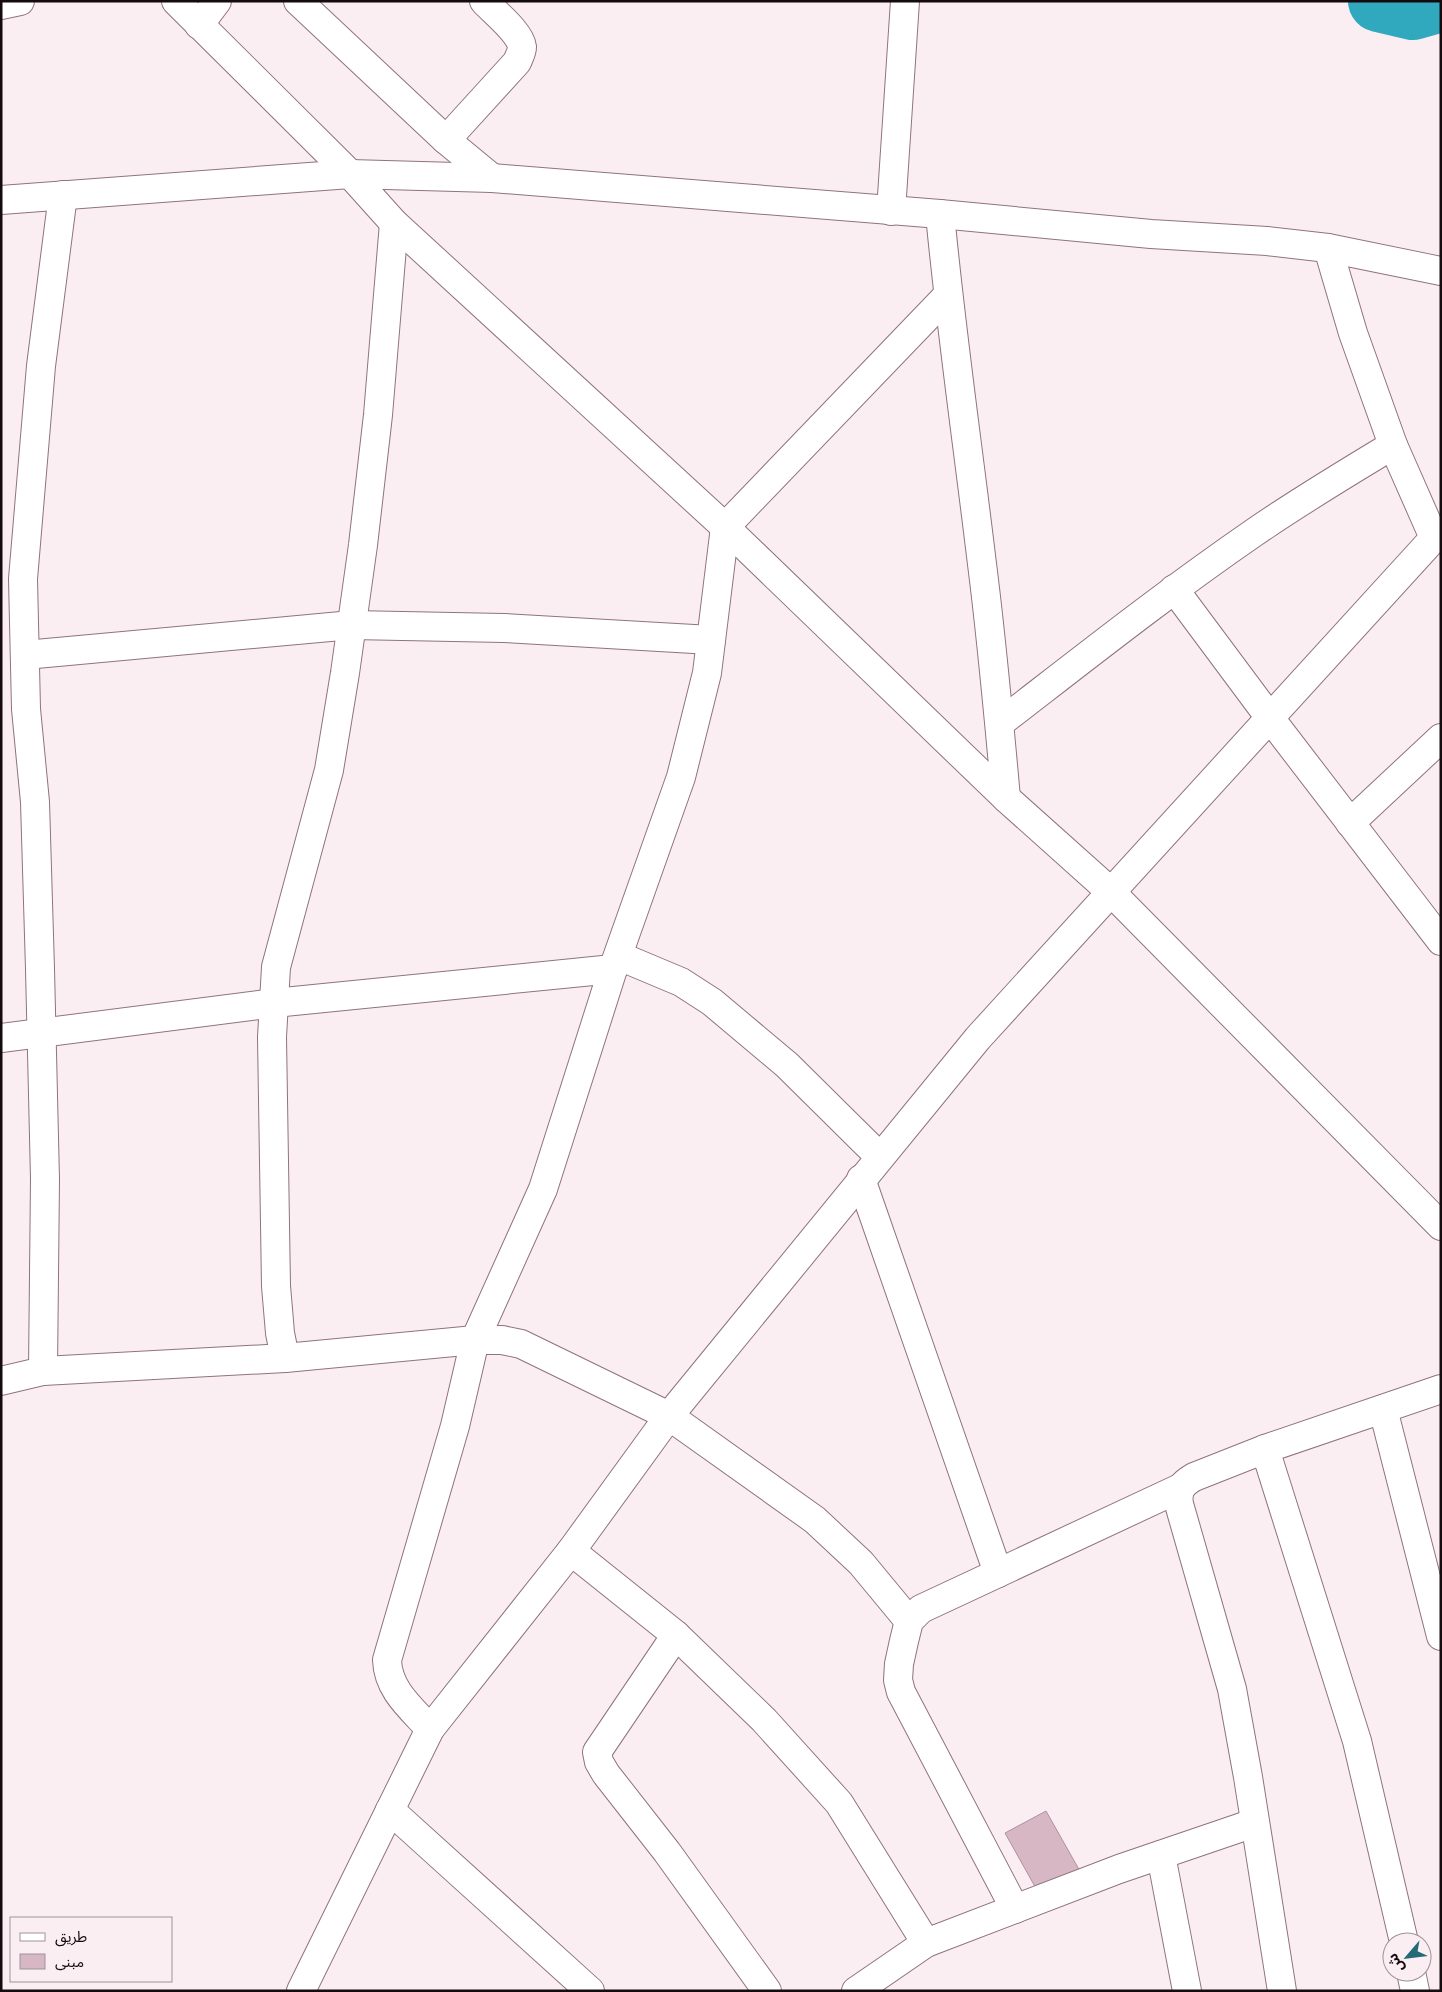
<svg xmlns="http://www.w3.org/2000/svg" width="1442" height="1992" viewBox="0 0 1442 1992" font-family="Cabin,'Noto Sans Arabic',sans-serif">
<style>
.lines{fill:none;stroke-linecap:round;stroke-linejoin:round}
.river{stroke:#30a8be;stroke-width:62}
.building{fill:#d6b7c3;stroke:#af919d}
.minor-casing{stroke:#8f737e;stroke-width:30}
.tertiary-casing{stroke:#8f737e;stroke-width:30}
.minor{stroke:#fff;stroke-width:28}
.tertiary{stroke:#fff;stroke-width:28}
</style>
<rect width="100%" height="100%" fill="#fbeef2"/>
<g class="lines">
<path class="river" d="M 1379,1 L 1413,9 L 1441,1"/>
</g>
<path class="building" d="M 1046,1811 L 1081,1873 L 1038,1892 L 1005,1833 Z"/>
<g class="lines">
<defs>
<g id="minor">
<path d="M 298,1 L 446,140 L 492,178"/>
<path d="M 1,5 L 20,1"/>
<path d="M 199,25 L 217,1"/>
<path d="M 446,140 L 517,62 C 519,57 522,52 522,47 C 520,32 494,12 484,1"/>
<path d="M 63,195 L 41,366 L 23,579 L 26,709 L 35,802 L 40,969 L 45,1179 L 43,1371 L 285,1358"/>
<path d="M 1,200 L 350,174 L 492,178 L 940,214 L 1151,234 L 1267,241 L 1328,248 L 1441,271"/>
<path d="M 891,211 L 905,1"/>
<path d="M 940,214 C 951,331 968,447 982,564 C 992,642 999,720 1006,798"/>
<path d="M 394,223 L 378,415 L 363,545 L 345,673 L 329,770 L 276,967 L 272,1037 L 276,1286 L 280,1333 L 285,1358 L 475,1340 L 502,1340 L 521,1344 L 669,1416 L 815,1520 L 861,1563 L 909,1621"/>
<path d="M 1174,589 L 1270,718 L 1441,941"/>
<path d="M 25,655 L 352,625 L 504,628 L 711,640"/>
<path d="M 1000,723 C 1083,659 1165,594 1252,534 C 1298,502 1345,474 1393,445"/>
<path d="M 1350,823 L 1441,738"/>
<path d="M 619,956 L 681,982 L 712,1002 L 787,1065 L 880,1157"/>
<path d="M 1,1038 L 274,1003 L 613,969"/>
<path d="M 861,1179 L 998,1573"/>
<path d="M 1,1381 L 43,1371"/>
<path d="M 1383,1409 L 1441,1636"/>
<path d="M 1265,1449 L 1194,1477 C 1182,1484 1177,1490 1179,1504 L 1232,1689 L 1248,1777 L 1282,1991"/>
<path d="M 571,1551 L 676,1635 L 764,1720 L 839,1803 L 926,1943 L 1119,1869 L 1254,1823"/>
<path d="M 676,1635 L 597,1752 L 599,1762 L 606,1774 L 667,1852 L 767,1991"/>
<path d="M 430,1729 C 411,1708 388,1690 387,1660 L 455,1426 L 475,1340 L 543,1189 L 613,969 L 681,777 L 707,673 L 725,527 L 948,295"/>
<path d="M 390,1810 L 590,1991"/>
<path d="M 1161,1855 L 1187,1991"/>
<path d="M 1015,1909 L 901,1692 L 898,1680 L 899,1664 L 904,1641 L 909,1621 L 921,1609 L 1180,1488"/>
<path d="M 1404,1942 L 1357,1741 L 1265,1449 L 1441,1389"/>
<path d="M 1411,1972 L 1415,1991"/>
<path d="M 301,1991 L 430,1729 L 571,1551 L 669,1416 L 978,1038 L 1434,538 L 1393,445 L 1353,333 L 1328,248"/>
<path d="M 856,1991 L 926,1943"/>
</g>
<path id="tertiary" d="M 176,1 L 350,174 L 394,223 L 725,527 L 1006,798 L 1111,892 L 1441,1226"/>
</defs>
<use href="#minor" class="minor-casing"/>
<use href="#tertiary" class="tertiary-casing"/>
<use href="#minor" class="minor"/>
<use href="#tertiary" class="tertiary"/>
</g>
<rect width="1442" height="1992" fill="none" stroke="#150b0f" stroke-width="5"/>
<rect x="10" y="1917" width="162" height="65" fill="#fbeef2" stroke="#9f9397"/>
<rect x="20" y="1933" width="25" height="8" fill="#ffffff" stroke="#9f9397"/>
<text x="55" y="1942" font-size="15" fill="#150b0f">طريق</text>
<rect x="20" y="1954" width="25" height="15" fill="#d6b7c3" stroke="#9f9397"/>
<text x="55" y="1967" font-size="15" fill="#150b0f">مبنى</text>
<g transform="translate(1407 1957) rotate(242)"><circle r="24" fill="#fbeef2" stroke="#9f9397"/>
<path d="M0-4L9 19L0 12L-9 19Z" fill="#226a78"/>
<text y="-8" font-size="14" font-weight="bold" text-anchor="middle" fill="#150b0f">ش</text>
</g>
</svg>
